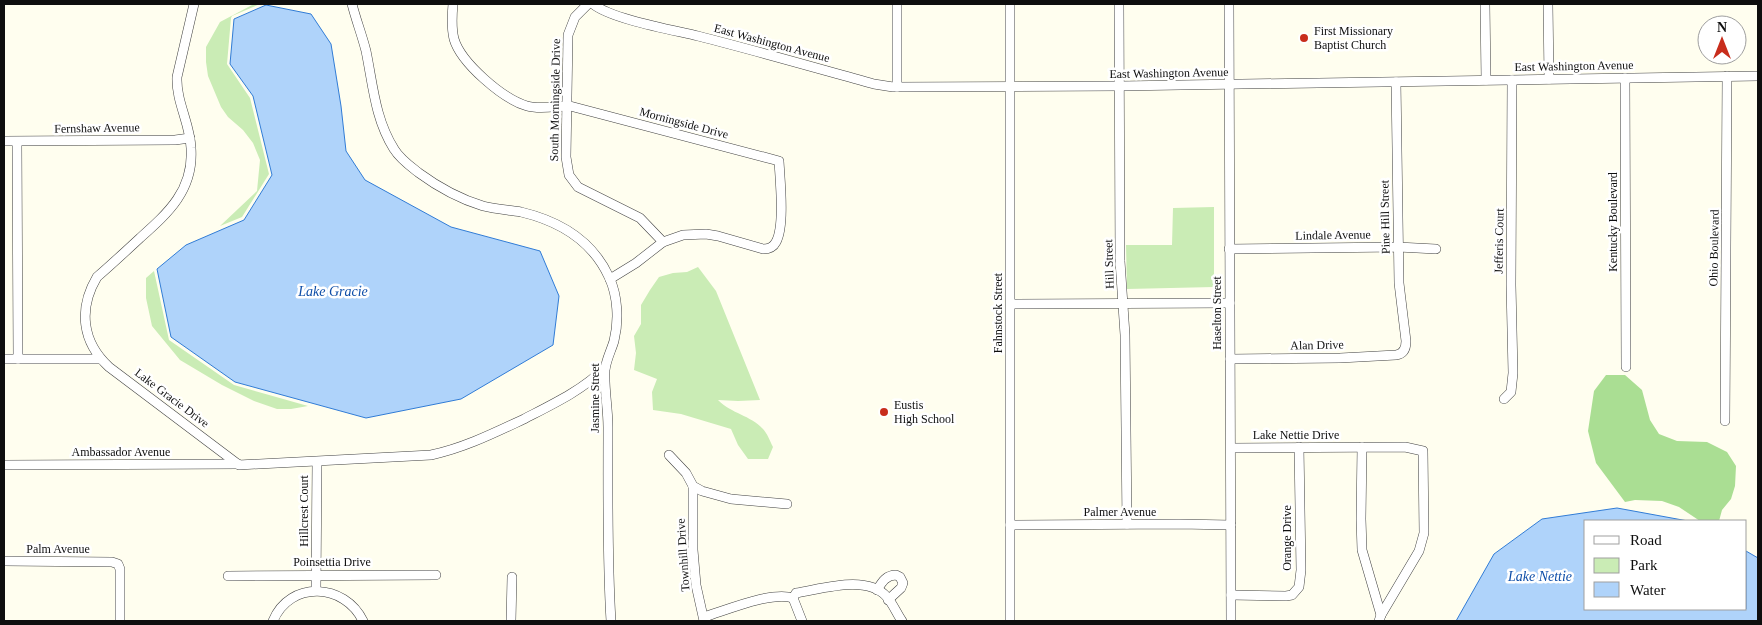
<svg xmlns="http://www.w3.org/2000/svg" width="1762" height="625" viewBox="0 0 1762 625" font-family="Georgia,serif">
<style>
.green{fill:#caecb5}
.forest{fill:#aade93}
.water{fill:#afd3fa;stroke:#317cd6}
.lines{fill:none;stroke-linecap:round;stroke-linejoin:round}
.minor-casing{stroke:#414141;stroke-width:10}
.minor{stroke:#fff;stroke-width:9}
.poi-dot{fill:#c82d1c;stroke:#fff;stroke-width:2}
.labels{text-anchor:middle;stroke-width:5;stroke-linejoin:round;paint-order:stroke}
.poi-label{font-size:12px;fill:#0e0e0e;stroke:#fff;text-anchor:start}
.street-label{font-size:12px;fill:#0e0e0e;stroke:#fff}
.water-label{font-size:14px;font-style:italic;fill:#0e4ea8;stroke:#fff}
</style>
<rect width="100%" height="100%" fill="#fffeef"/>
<g class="green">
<path d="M 254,4 L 260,4 L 232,16 L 231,18 L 227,64 L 250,98 L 269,174 L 242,217 L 220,226 L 257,191 L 260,160 L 253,143 L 243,130 L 228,117 L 221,107 L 208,76 L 206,62 L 206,47 L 220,22 Z"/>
<path d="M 1214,207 L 1214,287 L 1127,289 L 1126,245 L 1172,245 L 1173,208 Z"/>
<path d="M 698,267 L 716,291 L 760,400 L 738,401 L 718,400 C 732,414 750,415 763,429 C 767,433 770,441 773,447 L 768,459 L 748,459 L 738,445 L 731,429 L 681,414 L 653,410 L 652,392 L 657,379 L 634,370 L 636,353 L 634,336 L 641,324 L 641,305 L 650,290 L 659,277 L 673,273 L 687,272 Z"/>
<path d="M 154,271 L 169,340 L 234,385 L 308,406 L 291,409 L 277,409 L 254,401 L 222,385 L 180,360 L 152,326 L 146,298 L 146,278 Z"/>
</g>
<path class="forest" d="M 1606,375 L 1625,375 L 1642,390 L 1650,420 L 1659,434 L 1677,441 L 1707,442 L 1727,452 L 1736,466 L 1735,486 L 1731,499 L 1722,510 L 1719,521 L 1700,521 L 1679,507 L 1662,501 L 1635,500 L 1625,502 L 1596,463 L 1588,431 L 1594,391 Z"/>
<g class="water">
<path d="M 266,5 L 311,14 L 331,44 L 341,106 L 346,151 L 365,180 L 451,227 L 540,251 L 559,296 L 553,345 L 461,399 L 366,418 L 235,382 L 171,337 L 157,269 L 186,245 L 244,220 L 272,175 L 253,96 L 230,64 L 234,19 Z"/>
<path d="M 1617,508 L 1688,521 L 1586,521 L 1586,609 L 1746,609 L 1746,551 L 1758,558 L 1758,621 L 1456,621 L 1494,554 L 1542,519 Z"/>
</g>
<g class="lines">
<defs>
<g id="minor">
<path d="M 194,4 L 177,77 C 176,102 190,123 191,148 C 194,190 168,213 140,238 C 126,251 112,264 97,277 C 78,309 82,342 109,367 L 239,465 L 431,455 C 464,448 494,433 524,419 C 553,404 581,391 605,368"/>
<path d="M 352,4 C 356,20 362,35 366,51 C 373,85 375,119 394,149 C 400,159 410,166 419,173 C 438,187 460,199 483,206 C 495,209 508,210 521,212 C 559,221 592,240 609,277 C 618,296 619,321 614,341 C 611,351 606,360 605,370 C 604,389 608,408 608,427 C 608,492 607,557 611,621"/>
<path d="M 453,4 C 452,15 451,27 454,39 C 461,63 503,99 527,106 C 540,110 556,106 570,106 L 779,161 C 780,180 785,226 776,242 C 773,248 768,249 763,249 L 718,236 L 706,234 L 683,235 L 663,242 L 636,263 L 610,279"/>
<path d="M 588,4 L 575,17 L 568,35 L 566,157 L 569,175 L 578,187 L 640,218 L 663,242"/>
<path d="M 593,4 C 611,19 673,30 698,36 C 757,51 816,68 874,84 L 893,87 L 1120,86 L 1758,76"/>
<path d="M 1119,4 L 1120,261 L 1125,335 L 1127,524"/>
<path d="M 1229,4 L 1231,621"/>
<path d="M 1485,4 L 1486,80"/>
<path d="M 1548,4 L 1549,79"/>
<path d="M 1625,78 L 1626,367"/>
<path d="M 897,87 L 897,4"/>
<path d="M 4,141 L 175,140 L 190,138"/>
<path d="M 17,142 L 18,359"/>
<path d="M 1229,249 L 1398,247 L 1436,249"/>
<path d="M 1011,304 L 1230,303"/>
<path d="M 4,359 L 100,359"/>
<path d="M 1230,359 L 1340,358 L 1396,355 C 1404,354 1406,348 1406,341 L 1399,283 L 1396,82"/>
<path d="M 1504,399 L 1511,392 L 1513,373 L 1511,285 L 1512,80"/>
<path d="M 1725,421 L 1727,76"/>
<path d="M 1362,447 L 1361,519 L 1362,550 L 1381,615"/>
<path d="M 1231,448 L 1405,447 L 1423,451 L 1424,533 L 1419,551 L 1381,615 L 1379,621"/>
<path d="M 669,455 L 686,473 L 693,486 L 702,491 L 731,499 L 787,504"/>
<path d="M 4,465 L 238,464"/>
<path d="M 693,486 L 693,550 L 696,585 L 704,621"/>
<path d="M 1010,525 L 1179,524 L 1231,525"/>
<path d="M 4,561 L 112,562 L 118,564 L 120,569 L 120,621"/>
<path d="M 228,576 L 436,575"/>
<path d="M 316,590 L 317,462"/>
<path d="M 877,590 C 882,582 886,575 896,575 L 900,577 L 903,583 L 901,588 L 888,600"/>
<path d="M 1231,595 L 1286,596 L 1292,595 L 1299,587 L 1301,570 L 1299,447"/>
<path d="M 704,617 C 727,610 771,591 793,598"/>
<path d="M 273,621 C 290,580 345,583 363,621"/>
<path d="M 511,621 L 512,577"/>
<path d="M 802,621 L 793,598 L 796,593 C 822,589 867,574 887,597 C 893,604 897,614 902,621"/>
<path d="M 1010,621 L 1010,4"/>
</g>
</defs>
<use href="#minor" class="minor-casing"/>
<use href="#minor" class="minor"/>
</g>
<g class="poi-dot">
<circle cx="1304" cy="38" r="5"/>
<circle cx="884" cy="412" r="5"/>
</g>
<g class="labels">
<g class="poi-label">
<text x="1314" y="35">First Missionary<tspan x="1314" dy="14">Baptist Church</tspan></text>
<text x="894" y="409">Eustis<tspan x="894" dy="14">High School</tspan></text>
</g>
<g class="street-label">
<text transform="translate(772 43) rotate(15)" y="4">East Washington Avenue</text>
<text transform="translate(1574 66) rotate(-1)" y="4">East Washington Avenue</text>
<text transform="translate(1169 73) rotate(-1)" y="4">East Washington Avenue</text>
<text transform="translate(555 100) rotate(-89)" y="4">South Morningside Drive</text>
<text transform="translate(684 123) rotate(15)" y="4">Morningside Drive</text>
<text transform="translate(97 128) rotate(-1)" y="4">Fernshaw Avenue</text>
<text transform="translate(1385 217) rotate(-91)" y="4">Pine Hill Street</text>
<text transform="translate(1613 222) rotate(-90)" y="4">Kentucky Boulevard</text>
<text transform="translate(1333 235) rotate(-1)" y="4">Lindale Avenue</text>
<text transform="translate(1499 241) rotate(-89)" y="4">Jefferis Court</text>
<text transform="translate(1714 248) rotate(-89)" y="4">Ohio Boulevard</text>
<text transform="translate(1109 264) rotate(-92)" y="4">Hill Street</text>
<text transform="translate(998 313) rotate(-90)" y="4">Fahnstock Street</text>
<text transform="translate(1217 313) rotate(-90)" y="4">Haselton Street</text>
<text transform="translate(1317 345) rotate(-1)" y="4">Alan Drive</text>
<text transform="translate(172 398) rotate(37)" y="4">Lake Gracie Drive</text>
<text transform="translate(595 398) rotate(-90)" y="4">Jasmine Street</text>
<text x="1296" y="439">Lake Nettie Drive</text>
<text x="121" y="456">Ambassador Avenue</text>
<text transform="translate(304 511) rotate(-90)" y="4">Hillcrest Court</text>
<text x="1120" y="516">Palmer Avenue</text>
<text transform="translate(1287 538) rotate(-90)" y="4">Orange Drive</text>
<text x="58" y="553">Palm Avenue</text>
<text transform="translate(683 555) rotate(-94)" y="4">Townhill Drive</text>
<text x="332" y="566">Poinsettia Drive</text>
</g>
<g class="water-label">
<text x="333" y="296">Lake Gracie</text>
<text x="1540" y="581">Lake Nettie</text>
</g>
</g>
<rect width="1762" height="625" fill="none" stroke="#0e0e0e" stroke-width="10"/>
<rect x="1584" y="520" width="162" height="90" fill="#ffffff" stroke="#9f9f9f"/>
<rect x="1594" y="536" width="25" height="8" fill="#ffffff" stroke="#9f9f9f"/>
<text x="1630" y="545" font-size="15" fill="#0e0e0e">Road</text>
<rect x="1594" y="558" width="25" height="15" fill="#caecb5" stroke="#9f9f9f"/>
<text x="1630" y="570" font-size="15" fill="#0e0e0e">Park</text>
<rect x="1594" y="582" width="25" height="15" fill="#afd3fa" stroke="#9f9f9f"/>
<text x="1630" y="595" font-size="15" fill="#0e0e0e">Water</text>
<g transform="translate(1722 40)"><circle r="24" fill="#ffffff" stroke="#9f9f9f"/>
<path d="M0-4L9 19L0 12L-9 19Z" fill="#c82d1c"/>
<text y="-8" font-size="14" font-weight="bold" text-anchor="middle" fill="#0e0e0e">N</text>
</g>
</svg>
